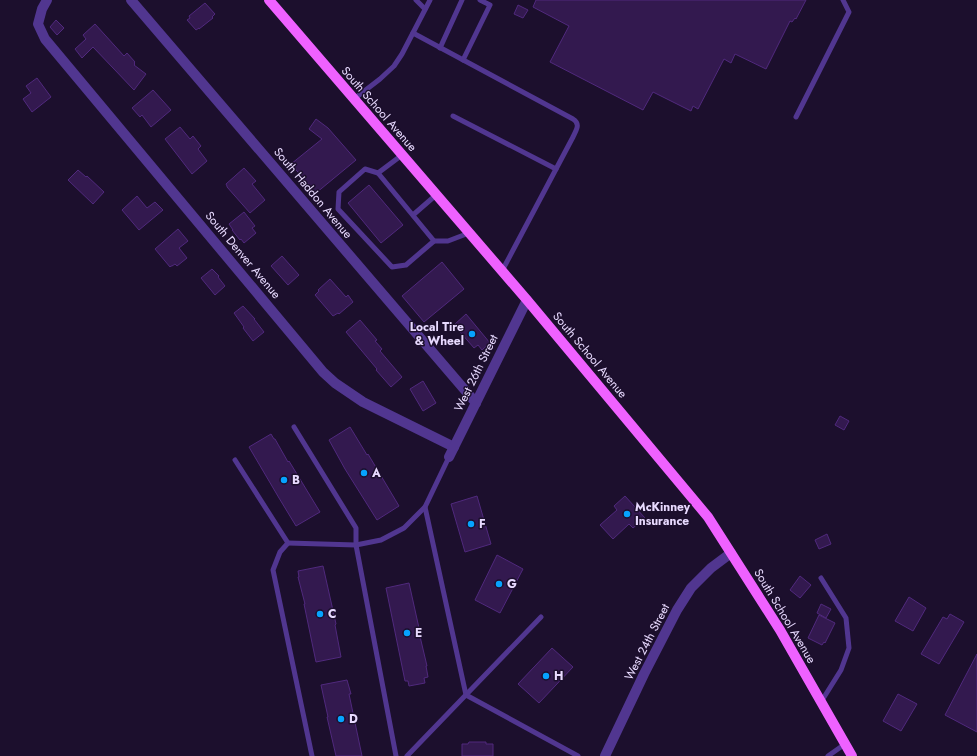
<svg xmlns="http://www.w3.org/2000/svg" width="977" height="756" viewBox="0 0 977 756" font-family="Jost,sans-serif">
<style>
.building{fill:#33194f;stroke:#50297d}
.lines{fill:none;stroke-linecap:round;stroke-linejoin:round}
.service{stroke:#513690;stroke-width:5}
.minor{stroke:#513690;stroke-width:10}
.primary{stroke:#ef61ff;stroke-width:10}
.poi-dot{fill:#06a3ff;stroke:#1c0f2d;stroke-width:1.5}
.labels{text-anchor:middle;stroke-width:3;stroke-linejoin:round;paint-order:stroke}
.street-label{font-size:12px;fill:#e8daff;stroke:#1c0f2d}
.poi-label{font-size:12px;font-weight:bold;fill:#e8daff;stroke:#1c0f2d;text-anchor:start}
</style>
<rect width="100%" height="100%" fill="#1c0f2d"/>
<g class="building">
<path d="M 536,0 L 806,0 L 796,19 L 795,18 L 792,22 L 790,21 L 766,69 L 735,54 L 731,63 L 724,59 L 698,109 L 693,106 L 691,111 L 653,92 L 643,110 L 550,62 L 569,26 L 533,7 Z"/>
<path d="M 205,3 L 215,14 L 212,17 L 213,18 L 199,29 L 199,28 L 196,30 L 187,20 L 190,18 L 189,16 Z"/>
<path d="M 518,5 L 528,10 L 523,18 L 514,14 Z"/>
<path d="M 56,20 L 64,28 L 57,35 L 50,27 Z"/>
<path d="M 95,24 L 124,56 L 127,53 L 135,62 L 134,63 L 135,64 L 134,65 L 146,74 L 134,90 L 93,47 L 82,58 L 75,49 L 86,39 L 83,35 Z"/>
<path d="M 37,78 L 51,97 L 32,112 L 23,99 L 31,93 L 26,86 Z"/>
<path d="M 153,90 L 171,110 L 151,127 L 142,115 L 140,117 L 132,108 Z"/>
<path d="M 316,119 L 328,128 L 356,160 L 316,193 L 291,164 L 322,139 L 309,129 Z"/>
<path d="M 180,127 L 190,139 L 193,136 L 201,146 L 198,149 L 207,161 L 192,174 L 165,139 Z"/>
<path d="M 244,168 L 256,181 L 252,184 L 265,200 L 250,213 L 227,187 L 227,186 L 226,184 Z"/>
<path d="M 78,170 L 86,177 L 87,176 L 104,192 L 93,204 L 68,180 Z"/>
<path d="M 369,185 L 403,225 L 381,243 L 348,203 Z"/>
<path d="M 137,196 L 147,208 L 155,202 L 163,210 L 139,230 L 122,210 Z"/>
<path d="M 244,212 L 255,226 L 252,228 L 256,233 L 244,243 L 241,239 L 240,240 L 232,230 L 233,230 L 229,224 Z"/>
<path d="M 178,229 L 188,241 L 179,248 L 187,258 L 177,266 L 175,264 L 172,266 L 171,266 L 170,267 L 155,249 Z"/>
<path d="M 282,256 L 299,275 L 288,285 L 271,266 Z"/>
<path d="M 442,262 L 464,289 L 424,322 L 402,296 Z"/>
<path d="M 212,269 L 219,276 L 218,277 L 225,286 L 215,295 L 201,278 Z"/>
<path d="M 330,279 L 346,297 L 348,295 L 353,302 L 339,314 L 338,313 L 333,316 L 315,295 L 319,291 L 318,290 Z"/>
<path d="M 243,306 L 255,319 L 254,319 L 264,332 L 253,341 L 243,328 L 244,327 L 234,313 Z"/>
<path d="M 466,314 L 490,343 L 482,350 L 478,345 L 474,348 L 454,325 Z"/>
<path d="M 360,320 L 377,340 L 375,341 L 382,349 L 380,351 L 402,377 L 391,387 L 376,370 L 377,369 L 346,332 Z"/>
<path d="M 423,381 L 436,403 L 423,411 L 410,389 Z"/>
<path d="M 840,416 L 849,421 L 844,430 L 835,425 Z"/>
<path d="M 350,427 L 367,455 L 368,454 L 399,506 L 377,520 L 345,469 L 329,440 Z"/>
<path d="M 271,434 L 274,439 L 275,439 L 288,462 L 289,461 L 320,512 L 296,526 L 279,498 L 249,447 Z"/>
<path d="M 477,496 L 491,544 L 465,552 L 451,504 Z"/>
<path d="M 625,496 L 645,518 L 633,528 L 629,524 L 613,539 L 600,525 L 617,510 L 614,506 Z"/>
<path d="M 827,534 L 831,544 L 819,549 L 815,540 Z"/>
<path d="M 497,555 L 523,569 L 500,613 L 475,600 Z"/>
<path d="M 323,566 L 336,624 L 335,625 L 341,657 L 316,662 L 304,604 L 305,604 L 298,577 L 299,577 L 298,571 Z"/>
<path d="M 800,576 L 811,585 L 800,598 L 790,590 Z"/>
<path d="M 409,583 L 419,628 L 418,628 L 427,666 L 426,666 L 428,677 L 424,678 L 425,683 L 409,686 L 408,681 L 405,681 L 386,588 Z"/>
<path d="M 909,597 L 926,608 L 913,631 L 895,621 Z"/>
<path d="M 821,604 L 831,609 L 826,618 L 817,613 Z"/>
<path d="M 950,614 L 964,622 L 939,664 L 921,654 L 943,617 L 947,619 Z"/>
<path d="M 819,615 L 835,623 L 825,643 L 824,642 L 822,645 L 808,638 Z"/>
<path d="M 552,648 L 573,667 L 539,703 L 518,684 Z"/>
<path d="M 977,654 L 977,732 L 945,715 Z"/>
<path d="M 347,680 L 351,694 L 349,694 L 362,756 L 336,756 L 327,717 L 328,717 L 321,685 Z"/>
<path d="M 898,694 L 917,704 L 901,731 L 883,721 Z"/>
<path d="M 469,742 L 486,742 L 486,744 L 493,744 L 493,756 L 462,756 L 462,744 L 468,744 Z"/>
</g>
<g class="lines">
<g class="service">
<path d="M 416,0 L 425,9"/>
<path d="M 413,33 L 573,119 C 581,124 576,130 573,137 L 502,271"/>
<path d="M 440,48 L 462,0"/>
<path d="M 463,60 L 490,5 L 480,0"/>
<path d="M 354,99 L 380,79 L 394,66 L 402,54 L 430,0"/>
<path d="M 453,116 L 556,169"/>
<path d="M 796,117 L 849,12 L 843,0"/>
<path d="M 402,155 L 378,173 L 365,169 L 339,192 L 338,209 L 392,267 L 406,265 L 434,241 L 448,241 L 469,233"/>
<path d="M 378,173 L 434,241"/>
<path d="M 413,215 L 436,195"/>
<path d="M 294,427 L 356,528 L 356,545 L 396,756"/>
<path d="M 449,457 L 425,507 L 466,695 L 578,756"/>
<path d="M 235,460 L 288,543 L 280,552 L 273,570 L 312,756"/>
<path d="M 288,543 L 356,545 L 381,540 L 404,528 L 425,507"/>
<path d="M 821,578 L 846,618 L 849,648 L 841,670 L 821,702"/>
<path d="M 407,756 L 541,617"/>
<path d="M 828,756 L 845,744"/>
</g>
<g class="minor">
<path d="M 47,0 L 42,9 L 38,24 L 45,39 L 323,372 L 335,383 L 363,402 L 454,447"/>
<path d="M 131,0 L 476,403"/>
<path d="M 449,457 L 527,300"/>
<path d="M 605,756 L 644,674 L 677,610 L 691,588 L 711,568 L 731,553"/>
</g>
<path class="primary" d="M 269,0 L 527,300 L 708,517 L 780,630 L 852,756"/>
</g>
<g class="poi-dot">
<circle cx="472" cy="334" r="4"/>
<circle cx="364" cy="473" r="4"/>
<circle cx="284" cy="480" r="4"/>
<circle cx="627" cy="514" r="4"/>
<circle cx="471" cy="524" r="4"/>
<circle cx="499" cy="584" r="4"/>
<circle cx="320" cy="614" r="4"/>
<circle cx="407" cy="633" r="4"/>
<circle cx="546" cy="676" r="4"/>
<circle cx="341" cy="719" r="4"/>
</g>
<g class="labels">
<g class="street-label">
<text transform="translate(379 109) rotate(49)" y="4">South School Avenue</text>
<text transform="translate(313 193) rotate(50)" y="4">South Haddon Avenue</text>
<text transform="translate(243 255) rotate(50)" y="4">South Denver Avenue</text>
<text transform="translate(590 355) rotate(50)" y="4">South School Avenue</text>
<text transform="translate(476 373) rotate(-64)" y="4">West 26th Street</text>
<text transform="translate(785 616) rotate(59)" y="4">South School Avenue</text>
<text transform="translate(647 642) rotate(-63)" y="4">West 24th Street</text>
</g>
<g class="poi-label">
<text x="464" y="331" text-anchor="end">Local Tire<tspan x="464" dy="14">&amp; Wheel</tspan></text>
<text x="372" y="477">A</text>
<text x="292" y="484">B</text>
<text x="635" y="511">McKinney<tspan x="635" dy="14">Insurance</tspan></text>
<text x="479" y="528">F</text>
<text x="507" y="588">G</text>
<text x="328" y="618">C</text>
<text x="415" y="637">E</text>
<text x="554" y="680">H</text>
<text x="349" y="723">D</text>
</g>
</g>
</svg>
